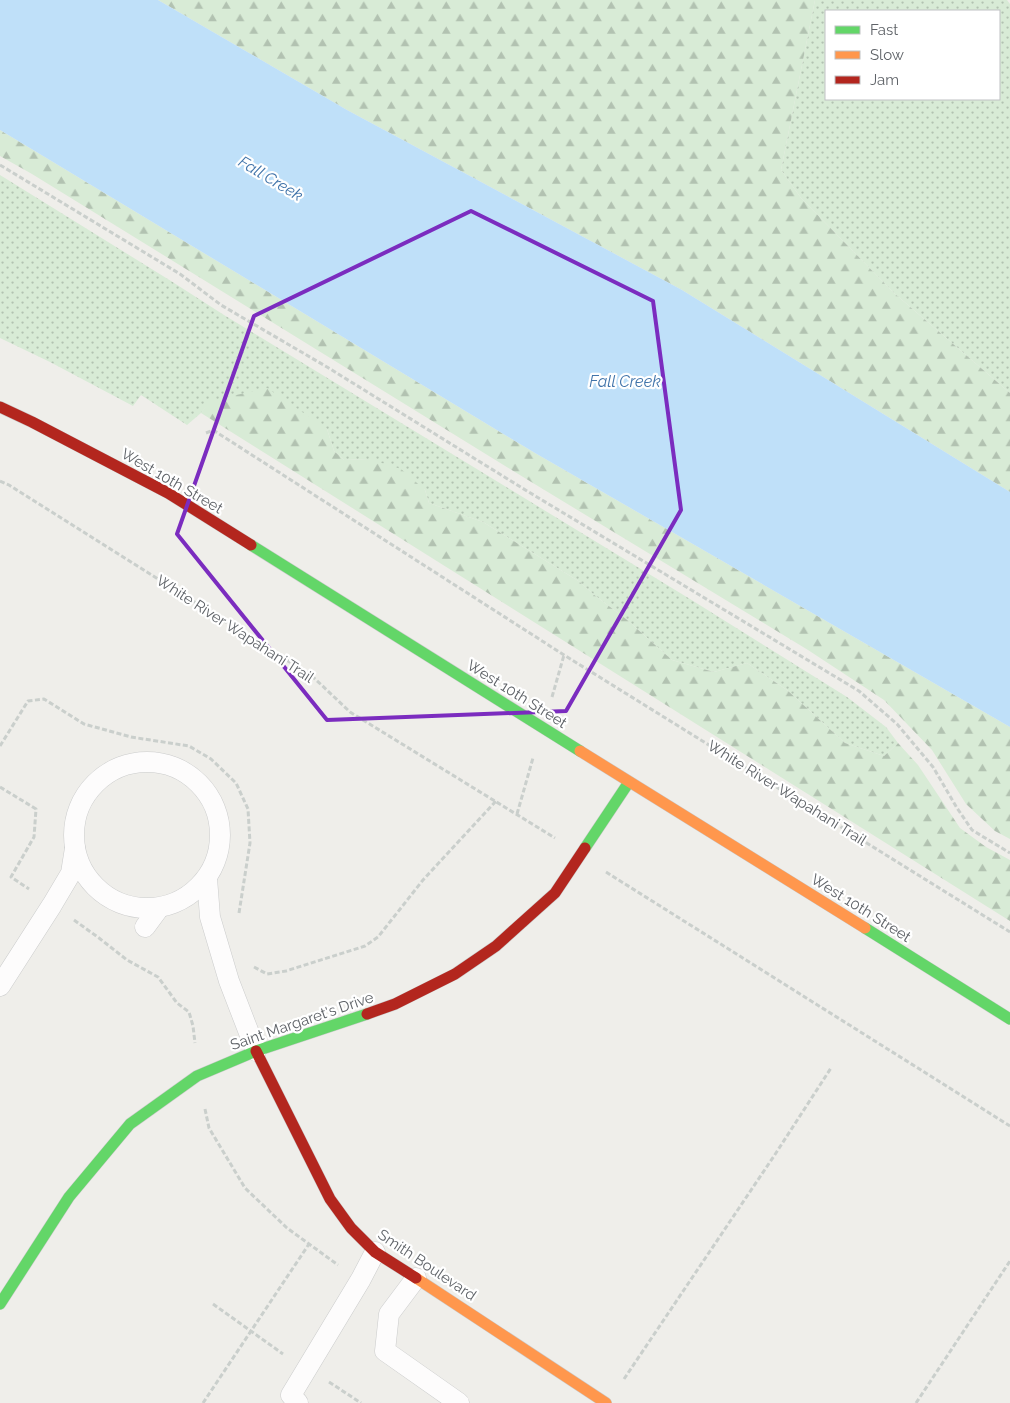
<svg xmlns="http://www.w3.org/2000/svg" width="1010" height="1403" viewBox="0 0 1010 1403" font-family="Raleway,sans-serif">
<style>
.grass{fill:url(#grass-dots);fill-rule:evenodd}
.forest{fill:url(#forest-firs)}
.water{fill:#bfe0f9}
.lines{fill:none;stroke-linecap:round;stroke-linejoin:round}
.lane-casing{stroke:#cbcccc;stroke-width:21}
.fast-casing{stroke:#cacacb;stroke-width:12}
.slow-casing{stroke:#cacacb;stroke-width:12}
.jam-casing{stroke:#cacacb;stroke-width:12}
.path{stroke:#cacfcc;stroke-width:3;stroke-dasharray:5 2.5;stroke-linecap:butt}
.lane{stroke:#fdfcfc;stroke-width:20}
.fast{stroke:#63d668;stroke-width:11}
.slow{stroke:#ff974d;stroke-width:11}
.jam{stroke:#b3261e;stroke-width:11}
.marked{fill:none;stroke:#7b2cbf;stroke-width:4;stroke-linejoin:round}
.labels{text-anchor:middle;stroke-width:4.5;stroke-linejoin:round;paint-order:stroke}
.street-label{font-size:15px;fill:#5f6368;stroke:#fff}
.water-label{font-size:16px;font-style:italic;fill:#4174aa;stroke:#fff}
</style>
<defs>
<pattern id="grass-dots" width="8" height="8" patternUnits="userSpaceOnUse" patternTransform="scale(1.25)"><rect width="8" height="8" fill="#d8ebd6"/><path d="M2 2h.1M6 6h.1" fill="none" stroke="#b2c2b1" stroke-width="1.8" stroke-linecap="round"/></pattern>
<pattern id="forest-firs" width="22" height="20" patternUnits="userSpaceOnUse" patternTransform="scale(1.25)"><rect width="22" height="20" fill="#d8ebd6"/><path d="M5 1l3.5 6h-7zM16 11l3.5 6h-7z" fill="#b2c2b1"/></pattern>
</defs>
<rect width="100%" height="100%" fill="#efeeea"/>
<g class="grass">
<path d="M 815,0 L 1007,0 L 1010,4 L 1010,393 L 894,293 L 801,198 L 781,170 ZM 826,11 L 999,11 L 999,99 L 826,99 Z"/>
<path d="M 0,175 L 171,281 L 224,315 L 690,599 L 847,697 L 886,727 L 898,743 L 884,756 L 845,743 L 787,690 L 747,663 L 714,672 L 672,660 L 626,619 L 593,594 L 580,582 L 483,522 L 429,503 L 425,490 L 369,459 L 344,460 L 334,451 L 327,429 L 211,401 L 201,413 L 187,425 L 141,395 L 133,406 L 50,362 L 0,338 Z"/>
</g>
<g class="forest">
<path d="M 158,0 L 815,0 L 781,170 L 801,198 L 894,293 L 1010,393 L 1010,492 L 682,290 L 347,110 Z"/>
<path d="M 0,130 L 535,453 L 1010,727 L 1010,839 L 995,831 L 966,804 L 932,750 L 884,700 L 808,650 L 528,480 L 32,174 L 0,156 Z"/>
<path d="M 267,388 L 327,429 L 334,451 L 344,460 L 369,459 L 401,469 L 425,490 L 429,503 L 483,522 L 580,582 L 593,594 L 626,619 L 672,660 L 714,672 L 747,663 L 787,690 L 845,743 L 884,756 L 898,743 L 918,765 L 960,828 L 986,847 L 1010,860 L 1010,921 L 201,413 L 210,401 Z"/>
</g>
<path class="water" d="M 0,0 L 158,0 L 347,110 L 682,290 L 1010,492 L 1010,727 L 535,453 L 0,130 Z"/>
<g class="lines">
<defs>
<g id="lane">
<circle cx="147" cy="835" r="73"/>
<path d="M 207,878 L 210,917 L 229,981 L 256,1051"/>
<path d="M 145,927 L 159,908"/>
<path d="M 0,986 L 52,905 L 71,873 L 75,848"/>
<path d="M 416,1278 L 389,1314 L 385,1351 L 459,1403"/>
<path d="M 298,1403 L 291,1395 L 361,1279 L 375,1252"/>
</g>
<g id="fast">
<path d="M 251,545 L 580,751"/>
<path d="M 585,848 L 629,782"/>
<path d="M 865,928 L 1010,1019"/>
<path d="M 0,1304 L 69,1197 L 130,1124 L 197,1076 L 256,1051 L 367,1014"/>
</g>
<g id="slow">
<path d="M 580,751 L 865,928"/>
<path d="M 416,1278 L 606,1403"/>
</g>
<g id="jam">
<path d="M 0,407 L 32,422 L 168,493 L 251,545"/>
<path d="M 367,1014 L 395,1004 L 455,974 L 496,946 L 555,893 L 585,848"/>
<path d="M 256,1051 L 330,1199 L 351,1228 L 375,1252 L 416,1278"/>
</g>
</defs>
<use href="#lane" class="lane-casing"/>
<use href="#fast" class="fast-casing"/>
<use href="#slow" class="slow-casing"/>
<use href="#jam" class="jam-casing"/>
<g class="path">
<path d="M 0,165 L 180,274 L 221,305 L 327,367 L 527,491 L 859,691 L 897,724 L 933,767 L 957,808 L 972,830 L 1010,853"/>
<path d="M 206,433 L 213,430 L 564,655 L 1010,932"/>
<path d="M 0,481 L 9,485 L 312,676 L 350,712 L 555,838"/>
<path d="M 552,697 L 564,655"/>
<path d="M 0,746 L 28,701 L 44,699 L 84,724 L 131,737 L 189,746 L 211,759 L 236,783 L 248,809 L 250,843 L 239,913"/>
<path d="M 0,787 L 36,809 L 34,837 L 11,877 L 29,889"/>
<path d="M 517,814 L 533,758"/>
<path d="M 606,872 L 1010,1126"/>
<path d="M 74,920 L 99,938 L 127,960 L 158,977 L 177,1003 L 189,1012 L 193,1026 L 195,1043"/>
<path d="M 254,967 L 267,974 L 286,971 L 365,946 L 378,937 L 423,880 L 496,801"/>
<path d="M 205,1109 L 209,1128 L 245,1188 L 287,1228 L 338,1265"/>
<path d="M 213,1304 L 283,1354"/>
<path d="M 624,1379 L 774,1156 L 831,1068"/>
<path d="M 329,1382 L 361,1403"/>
<path d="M 203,1403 L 309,1244"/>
<path d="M 916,1403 L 1010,1261"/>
</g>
<use href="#lane" class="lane"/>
<use href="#fast" class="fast"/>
<use href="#slow" class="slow"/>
<use href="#jam" class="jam"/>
</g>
<path class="marked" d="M 471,211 L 653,301 L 681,510 L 566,711 L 327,720 L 177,534 L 254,316 Z"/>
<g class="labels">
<g class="street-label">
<text transform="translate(172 481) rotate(30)" y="5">West 10th Street</text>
<text transform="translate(235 629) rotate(33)" y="5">White River Wapahani Trail</text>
<text transform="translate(517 694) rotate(32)" y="5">West 10th Street</text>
<text transform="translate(787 793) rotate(32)" y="5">White River Wapahani Trail</text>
<text transform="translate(861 908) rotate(32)" y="5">West 10th Street</text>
<text transform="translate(302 1021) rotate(-19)" y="5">Saint Margaret's Drive</text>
<text transform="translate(427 1265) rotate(34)" y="5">Smith Boulevard</text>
</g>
<g class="water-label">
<text transform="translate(271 178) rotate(31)" y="6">Fall Creek</text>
<text x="625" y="387">Fall Creek</text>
</g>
</g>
<rect x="825" y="10" width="175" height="90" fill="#ffffff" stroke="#bfc1c3"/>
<rect x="835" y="26" width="25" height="8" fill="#63d668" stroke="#bfc1c3"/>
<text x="870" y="35" font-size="15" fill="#5f6368">Fast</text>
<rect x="835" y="51" width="25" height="8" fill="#ff974d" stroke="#bfc1c3"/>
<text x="870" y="60" font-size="15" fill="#5f6368">Slow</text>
<rect x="835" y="76" width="25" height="8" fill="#b3261e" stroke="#bfc1c3"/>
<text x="870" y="85" font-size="15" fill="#5f6368">Jam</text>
</svg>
